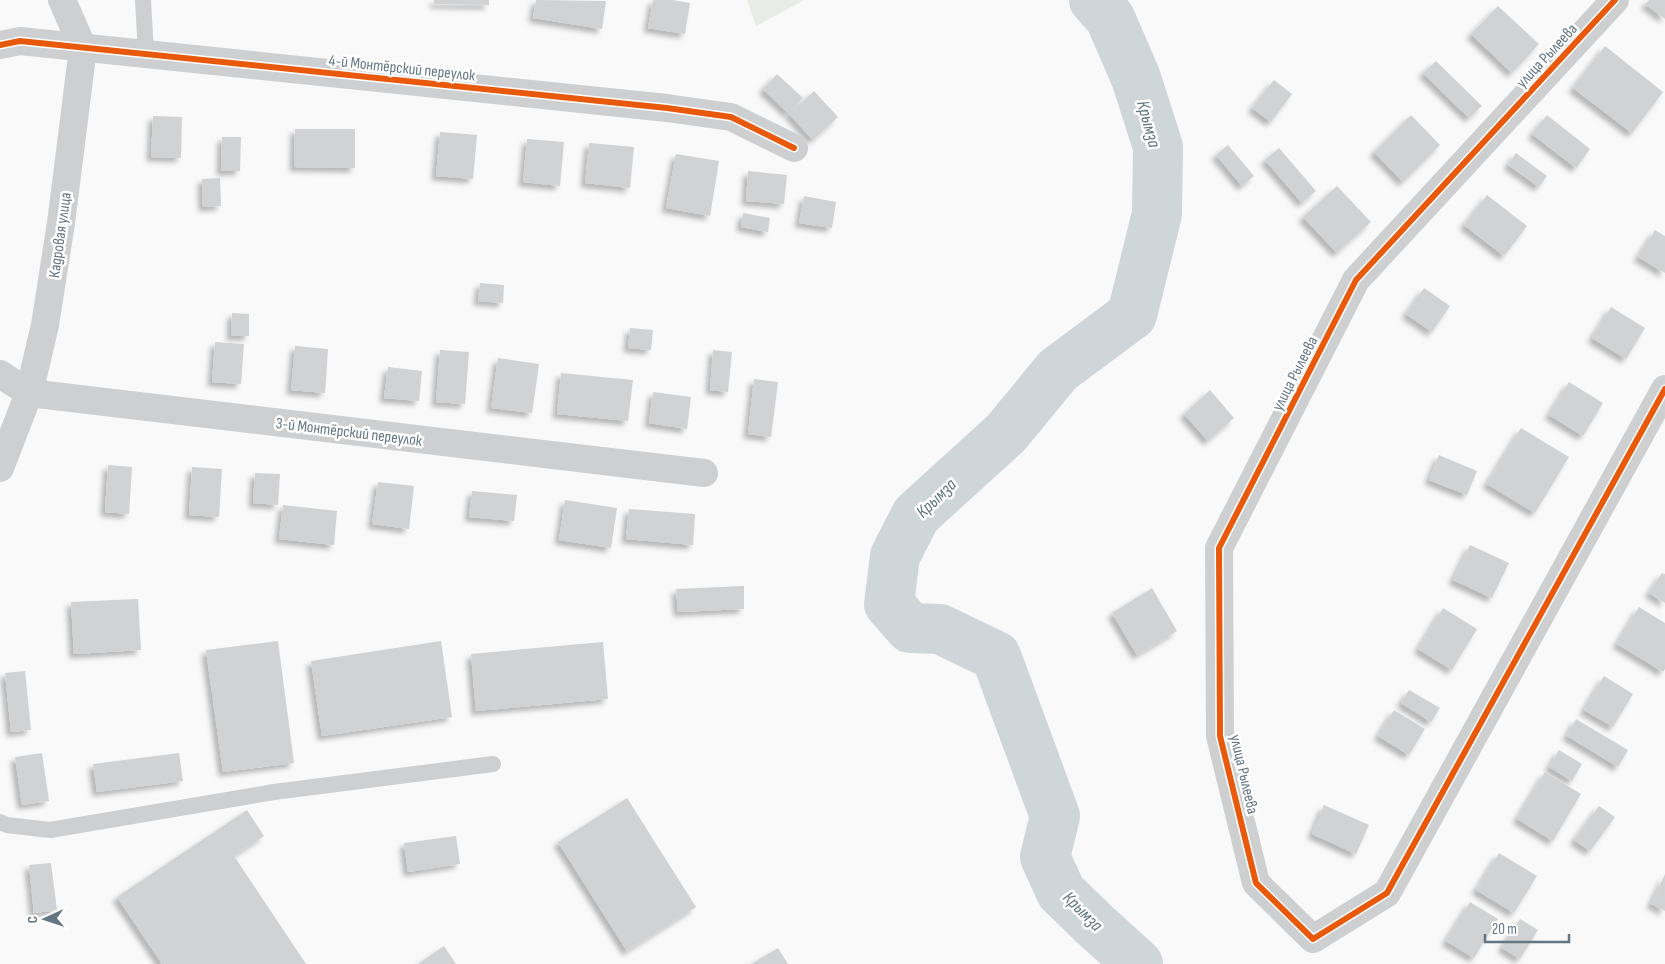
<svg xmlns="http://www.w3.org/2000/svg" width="1665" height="964" viewBox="0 0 1665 964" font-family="'Sofia Sans Condensed',sans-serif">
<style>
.green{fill:#e8ebe6}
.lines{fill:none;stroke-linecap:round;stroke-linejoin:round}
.river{stroke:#ced6d9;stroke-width:50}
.building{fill:#d0d2d3;filter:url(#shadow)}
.lane{stroke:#cecfd0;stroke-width:16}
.street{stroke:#cecfd0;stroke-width:28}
.cycleway-casing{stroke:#fff;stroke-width:9}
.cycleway{stroke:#e8590c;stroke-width:6}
.labels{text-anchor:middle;stroke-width:5;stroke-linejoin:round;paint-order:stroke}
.street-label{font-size:16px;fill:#657683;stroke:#fff}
.water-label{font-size:18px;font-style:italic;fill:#60757c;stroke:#fff}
</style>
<defs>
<filter id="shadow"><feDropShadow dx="-4.5" dy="4.5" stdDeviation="2.5" flood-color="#0004"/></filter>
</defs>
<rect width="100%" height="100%" fill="#f9f9f9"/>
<path class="green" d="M 747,0 L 804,0 L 756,26 Z"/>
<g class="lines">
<path class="river" d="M 1094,0 L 1110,18 L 1136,78 L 1158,147 L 1157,214 L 1132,315 L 1058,370 L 1006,433 L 916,515 L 895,556 L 889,604 L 910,628 L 940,629 L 996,656 L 1055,816 L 1045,857 L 1061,892 L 1095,925 L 1138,964"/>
</g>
<g class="building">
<path d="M 434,0 L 489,0 L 489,5 L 434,4 Z"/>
<path d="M 536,0 L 606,1 L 602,29 L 533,18 Z"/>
<path d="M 653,0 L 673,0 L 690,3 L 685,34 L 648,28 Z"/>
<path d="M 1649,0 L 1665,0 L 1665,19 L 1645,4 Z"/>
<path d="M 1498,6 L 1539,44 L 1512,73 L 1471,34 Z"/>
<path d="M 1605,46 L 1663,92 L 1632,133 L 1573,88 Z"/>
<path d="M 1436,61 L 1482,106 L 1469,118 L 1423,73 Z"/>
<path d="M 777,74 L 803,98 L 788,113 L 763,89 Z"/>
<path d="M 1274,80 L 1292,94 L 1271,122 L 1252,108 Z"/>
<path d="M 814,91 L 838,117 L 813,140 L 789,114 Z"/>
<path d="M 1411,115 L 1440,145 L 1403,182 L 1374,152 Z"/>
<path d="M 1547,115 L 1590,149 L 1576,168 L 1532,134 Z"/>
<path d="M 153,116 L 182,117 L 181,158 L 151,157 Z"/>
<path d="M 295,129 L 355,129 L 355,168 L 294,167 Z"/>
<path d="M 440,132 L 477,135 L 473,179 L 436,176 Z"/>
<path d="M 222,137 L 241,137 L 240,171 L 221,171 Z"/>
<path d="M 527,139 L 564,142 L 560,186 L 523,182 Z"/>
<path d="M 589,143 L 634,147 L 630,188 L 585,183 Z"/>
<path d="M 1228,145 L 1254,176 L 1242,186 L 1216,155 Z"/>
<path d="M 1279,148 L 1316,191 L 1302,203 L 1265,160 Z"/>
<path d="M 1516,153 L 1547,176 L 1539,187 L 1508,165 Z"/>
<path d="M 676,154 L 719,161 L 710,216 L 666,208 Z"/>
<path d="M 748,171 L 787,175 L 784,204 L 746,201 Z"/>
<path d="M 220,178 L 221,206 L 203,207 L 202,179 Z"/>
<path d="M 1337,186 L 1371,222 L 1337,253 L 1303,217 Z"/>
<path d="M 1487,195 L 1527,226 L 1504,256 L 1464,225 Z"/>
<path d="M 804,196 L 836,202 L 832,228 L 799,223 Z"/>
<path d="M 743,213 L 770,218 L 768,232 L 741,227 Z"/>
<path d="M 1655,230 L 1665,236 L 1665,273 L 1638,257 Z"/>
<path d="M 480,283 L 504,285 L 503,303 L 478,301 Z"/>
<path d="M 1424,288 L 1450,306 L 1432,332 L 1406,314 Z"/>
<path d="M 1611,307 L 1645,328 L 1626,359 L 1592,338 Z"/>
<path d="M 232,313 L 249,314 L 249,336 L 231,336 Z"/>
<path d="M 630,328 L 653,330 L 651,350 L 628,348 Z"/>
<path d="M 215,342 L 244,344 L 241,384 L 212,382 Z"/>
<path d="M 295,346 L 328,349 L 325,393 L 291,390 Z"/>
<path d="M 440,350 L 469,352 L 465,404 L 436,402 Z"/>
<path d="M 713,350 L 732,352 L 728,392 L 710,390 Z"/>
<path d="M 498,358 L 539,364 L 532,413 L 491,408 Z"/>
<path d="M 388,367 L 422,371 L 419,401 L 384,398 Z"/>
<path d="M 561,373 L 633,380 L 628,421 L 557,414 Z"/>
<path d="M 754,379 L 778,382 L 771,437 L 748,434 Z"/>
<path d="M 1569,382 L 1603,403 L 1583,436 L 1549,415 Z"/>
<path d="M 1210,390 L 1234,418 L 1208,441 L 1184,414 Z"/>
<path d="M 653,392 L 691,397 L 687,429 L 649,423 Z"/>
<path d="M 1521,428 L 1569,457 L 1535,513 L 1487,484 Z"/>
<path d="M 1439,455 L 1477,471 L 1467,495 L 1429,480 Z"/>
<path d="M 108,465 L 132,467 L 129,514 L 105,512 Z"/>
<path d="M 192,467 L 222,469 L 219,517 L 189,515 Z"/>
<path d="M 255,473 L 280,474 L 278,505 L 253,503 Z"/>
<path d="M 378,482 L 414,486 L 409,529 L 372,524 Z"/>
<path d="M 472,491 L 517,495 L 514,521 L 469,517 Z"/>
<path d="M 565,500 L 617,508 L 611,548 L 559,540 Z"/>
<path d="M 283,505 L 337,511 L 334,545 L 279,539 Z"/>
<path d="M 629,509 L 695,514 L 693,545 L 626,539 Z"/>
<path d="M 1470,545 L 1509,563 L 1492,598 L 1453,580 Z"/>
<path d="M 1662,573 L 1665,574 L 1665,603 L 1649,593 Z"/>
<path d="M 744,586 L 744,609 L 678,612 L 676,589 Z"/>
<path d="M 1152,588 L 1177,631 L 1137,655 L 1112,613 Z"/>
<path d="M 138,599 L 141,650 L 74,654 L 71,602 Z"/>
<path d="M 1639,607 L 1665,623 L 1665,669 L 1663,672 L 1617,644 Z"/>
<path d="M 1443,608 L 1477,629 L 1452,670 L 1418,649 Z"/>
<path d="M 278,641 L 294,763 L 223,772 L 206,650 Z"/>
<path d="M 441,641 L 452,717 L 322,736 L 311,661 Z"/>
<path d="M 603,642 L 608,699 L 476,711 L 471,654 Z"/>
<path d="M 25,671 L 31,730 L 11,732 L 5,673 Z"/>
<path d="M 1604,676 L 1633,694 L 1613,727 L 1584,710 Z"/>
<path d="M 1409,690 L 1440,708 L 1431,722 L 1401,703 Z"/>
<path d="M 1394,710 L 1425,729 L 1409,755 L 1378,736 Z"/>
<path d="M 1576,719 L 1628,750 L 1618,767 L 1567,736 Z"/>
<path d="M 1559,750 L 1582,764 L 1572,781 L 1549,767 Z"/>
<path d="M 42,753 L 49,801 L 22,805 L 15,757 Z"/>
<path d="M 179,753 L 183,781 L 97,792 L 93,764 Z"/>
<path d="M 1545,772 L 1581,794 L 1553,841 L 1517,819 Z"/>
<path d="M 627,798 L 696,907 L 627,951 L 558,842 Z"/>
<path d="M 1324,805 L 1369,825 L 1356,854 L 1312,834 Z"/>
<path d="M 1599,806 L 1615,817 L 1590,851 L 1574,840 Z"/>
<path d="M 247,810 L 264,836 L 234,856 L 306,964 L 162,964 L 117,897 Z"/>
<path d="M 456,836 L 460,864 L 408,872 L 404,843 Z"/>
<path d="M 1499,853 L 1537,876 L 1514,913 L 1476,890 Z"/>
<path d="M 51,863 L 57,910 L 34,913 L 29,865 Z"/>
<path d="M 1665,874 L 1665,911 L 1651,904 Z"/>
<path d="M 1470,902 L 1498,919 L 1474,958 L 1446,941 Z"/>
<path d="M 1520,919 L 1538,930 L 1520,959 L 1502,948 Z"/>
<path d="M 444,946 L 456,964 L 418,964 Z"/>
<path d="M 778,948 L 788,964 L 751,964 Z"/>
</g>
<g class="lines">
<g class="lane">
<path d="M 143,0 L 146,54"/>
<path d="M 0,822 L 7,825 L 50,830 L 274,792 L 493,764"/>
</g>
<g class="street">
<path d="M 1615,0 L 1356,280 L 1219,548 L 1220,736 L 1256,883 L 1313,939 L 1387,893 L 1665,389"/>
<path d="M 0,45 L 20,41 L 667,108 L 731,117 L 794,148"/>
<path d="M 0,374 L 29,393 L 704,473"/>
<path d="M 0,468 L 29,393 L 45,325 L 61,223 L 83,48 L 62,0"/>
</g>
<defs>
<g id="cycleway">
<path d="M 1615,0 L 1356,280 L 1219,548 L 1220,736 L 1256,883 L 1313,939 L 1387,893 L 1665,389"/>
<path d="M 0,45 L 20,41 L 667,108 L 731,117 L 794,148"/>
</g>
</defs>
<use href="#cycleway" class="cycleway-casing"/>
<use href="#cycleway" class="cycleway"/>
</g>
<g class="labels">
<g class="street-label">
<text transform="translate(1546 55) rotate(-47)" y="6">улица Рылеева</text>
<text transform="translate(402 67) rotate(6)" y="6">4-й Монтёрский переулок</text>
<text transform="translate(59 235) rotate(-82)" y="6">Кадровая улица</text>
<text transform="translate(1294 373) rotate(-63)" y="6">улица Рылеева</text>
<text transform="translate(349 431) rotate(7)" y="6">3-й Монтёрский переулок</text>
<text transform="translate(1245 774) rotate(77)" y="6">улица Рылеева</text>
</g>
<g class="water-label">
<text transform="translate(1149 124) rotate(75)" y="6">Крымза</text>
<text transform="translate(936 498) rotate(-44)" y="6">Крымза</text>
<text transform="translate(1083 911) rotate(45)" y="6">Крымза</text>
</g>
</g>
<g transform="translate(45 919) rotate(267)" stroke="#ffffff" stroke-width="4" paint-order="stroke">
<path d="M0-4L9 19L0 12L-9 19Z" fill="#657683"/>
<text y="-8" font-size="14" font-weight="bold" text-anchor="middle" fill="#657683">С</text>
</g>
<path d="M1485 934v8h84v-8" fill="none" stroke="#657683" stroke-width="2.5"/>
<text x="1492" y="934" font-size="15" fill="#657683" stroke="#ffffff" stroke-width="4" paint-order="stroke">20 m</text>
</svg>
